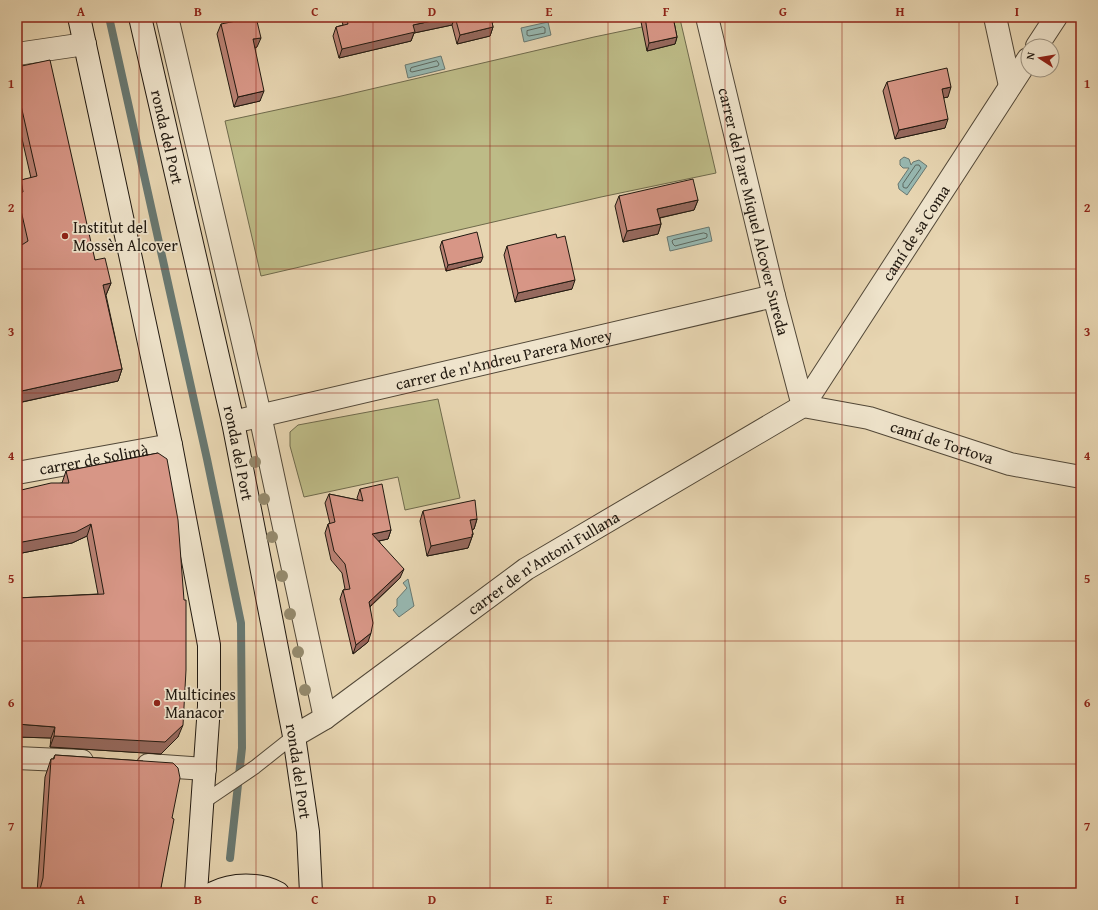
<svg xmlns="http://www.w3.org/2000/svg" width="1098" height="910" viewBox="0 0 1098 910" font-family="'Gentium Book Plus',serif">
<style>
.green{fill:#bdbb87;stroke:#6f6a4c}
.water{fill:#97b8b1;stroke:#687871}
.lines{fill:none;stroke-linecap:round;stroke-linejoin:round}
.shore{stroke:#5c6860;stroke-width:1}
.stream{stroke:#687871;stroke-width:8}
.service-casing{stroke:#524838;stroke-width:15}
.minor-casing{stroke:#524838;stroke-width:24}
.secondary-casing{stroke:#211910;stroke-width:24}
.service{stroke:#efe4cc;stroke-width:13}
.minor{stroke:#efe4cc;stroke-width:22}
.secondary{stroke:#efe4cc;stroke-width:22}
.tree{fill:#94896c}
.wall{fill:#b98173;stroke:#211910}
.shaded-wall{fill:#96695e;stroke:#211910}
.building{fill:#d79686;stroke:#211910}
.grid{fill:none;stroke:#8f2418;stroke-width:1;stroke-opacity:0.55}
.poi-dot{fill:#8f2418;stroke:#efe4cc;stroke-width:1.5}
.labels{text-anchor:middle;stroke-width:3.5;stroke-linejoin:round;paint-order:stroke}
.street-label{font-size:16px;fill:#211910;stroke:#efe4cc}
.poi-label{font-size:16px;fill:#211910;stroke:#efe4cc;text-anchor:start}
.neatline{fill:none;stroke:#8f2418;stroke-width:1.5}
.grid-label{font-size:13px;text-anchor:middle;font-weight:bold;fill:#8f2418}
</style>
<rect width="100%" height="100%" fill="#e7d5b1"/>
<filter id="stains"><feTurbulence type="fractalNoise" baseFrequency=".005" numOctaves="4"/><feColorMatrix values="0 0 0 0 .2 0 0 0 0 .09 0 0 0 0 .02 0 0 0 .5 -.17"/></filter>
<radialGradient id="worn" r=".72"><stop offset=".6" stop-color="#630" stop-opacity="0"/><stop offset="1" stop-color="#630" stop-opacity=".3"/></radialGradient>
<g class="green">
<path d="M 680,19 L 716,173 L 601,197 L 261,276 L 225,121 L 337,97 L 594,37 Z"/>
<path d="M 438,399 L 460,498 L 405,510 L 398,477 L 304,497 L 290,446 L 290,432 L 298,425 Z"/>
</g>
<g class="water">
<path d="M 548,22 L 551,35 L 524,42 L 521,28 Z"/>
<path d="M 441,56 L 445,69 L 408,78 L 405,65 Z"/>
<path d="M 904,157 L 909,159 L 911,165 L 913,162 L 919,160 L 927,166 L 907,195 L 899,189 L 898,184 L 909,168 L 903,168 L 900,165 L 900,160 Z"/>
<path d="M 709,227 L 712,241 L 670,251 L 667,237 Z"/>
<path d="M 408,579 L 414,606 L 399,617 L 393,610 L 397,606 L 397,599 L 407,588 L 403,583 Z"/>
</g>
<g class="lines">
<g class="shore">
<path d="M 543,27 L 545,28 L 545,33 L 529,36 L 527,35 L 527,31 Z"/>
<path d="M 437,61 L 439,64 L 438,66 L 412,72 L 410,71 L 411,68 Z"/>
<path d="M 916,165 L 919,165 L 921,168 L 907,188 L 905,188 L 903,187 L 903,184 Z"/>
<path d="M 704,233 L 707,234 L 707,237 L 706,238 L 675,246 L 673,244 L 672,241 L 673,240 Z"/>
</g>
<path class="stream" d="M 109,17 L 207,459 L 241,623 L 242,748 L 230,858"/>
<defs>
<path id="service" d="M 202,803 L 255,767 L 294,736"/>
<g id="minor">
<path d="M 167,17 L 260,415 L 325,718"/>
<path id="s1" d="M 707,17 L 774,296 L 803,406"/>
<path d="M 995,17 L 1010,86"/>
<path d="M 1037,46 L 1056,17"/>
<path d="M 17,54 L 85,44"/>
<path id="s2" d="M 803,406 L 869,418 L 1010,464 L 1081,477"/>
<path id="s3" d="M 233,422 L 774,296"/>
<path id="s4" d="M 17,473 L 171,445"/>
<path id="s5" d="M 294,736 L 325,718 L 526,569 L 803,406 L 1028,59"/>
<path d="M 17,758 L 82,761"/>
<path d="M 148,765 L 205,769"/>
</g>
<g id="secondary">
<path d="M 79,17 L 171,445 L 209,645 L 209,706 L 196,893"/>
<path id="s6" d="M 140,17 L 233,422 L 294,736 L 308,832 L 311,893"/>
<path d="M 213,893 C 233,883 259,883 278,893"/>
</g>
</defs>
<use href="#service" class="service-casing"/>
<use href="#minor" class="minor-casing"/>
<use href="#secondary" class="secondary-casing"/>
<use href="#service" class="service"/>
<use href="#minor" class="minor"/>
<use href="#secondary" class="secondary"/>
</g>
<g class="tree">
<circle cx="255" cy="462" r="6"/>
<circle cx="264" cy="499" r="6"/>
<circle cx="272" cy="537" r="6"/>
<circle cx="282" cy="576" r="6"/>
<circle cx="290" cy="614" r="6"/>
<circle cx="298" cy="652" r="6"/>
<circle cx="305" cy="690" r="6"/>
</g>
<g class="wall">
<path d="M 341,17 L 516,17 L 492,22 L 493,27 L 490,36 L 457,44 L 452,25 L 414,33 L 411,41 L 339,58 L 333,36 L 336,27 L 343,25 Z"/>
<path d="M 640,17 L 673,17 L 677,37 L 675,44 L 647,51 Z"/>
<path d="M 221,24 L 257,47 L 255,48 L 260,101 L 234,107 L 217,34 Z"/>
<path d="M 17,67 L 95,260 L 111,283 L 106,295 L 122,369 L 118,381 L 18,403 L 21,415 L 17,427 L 17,248 L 22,245 L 17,224 L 17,190 L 21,180 L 31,178 L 17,117 Z"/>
<path d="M 887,82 L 948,97 L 943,98 L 945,128 L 895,139 L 883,91 Z"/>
<path d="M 619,196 L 698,200 L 694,210 L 660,218 L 661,224 L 658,234 L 623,242 L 615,206 Z"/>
<path d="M 442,241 L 481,262 L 446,271 L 440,247 Z"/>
<path d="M 507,246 L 572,289 L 515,302 L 504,255 Z"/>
<path d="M 158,453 L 178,737 L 161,754 L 50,747 L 51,738 L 17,737 L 17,598 L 98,594 L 87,536 L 72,543 L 17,554 L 17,491 L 62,483 L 66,471 Z"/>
<path d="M 360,489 L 391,530 L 388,539 L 379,541 L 400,578 L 370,607 L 368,642 L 353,654 L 340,599 L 343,590 L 345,589 L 342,573 L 331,560 L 325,533 L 328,524 L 330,524 L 325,503 L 329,494 L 358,500 L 357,498 Z"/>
<path d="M 423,511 L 477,519 L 474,529 L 472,530 L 473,534 L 468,548 L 427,556 L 420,521 Z"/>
<path d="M 55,755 L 143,761 L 172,818 L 160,893 L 37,893 L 45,777 L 51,759 L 53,759 Z"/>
</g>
<g class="shaded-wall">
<path d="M 450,17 L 455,17 L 452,25 L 414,33 L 411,41 L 339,58 L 342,49 L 413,25 Z"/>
<path d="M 489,17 L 516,17 L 487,23 Z"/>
<path d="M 493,27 L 490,36 L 457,44 L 460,35 Z"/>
<path d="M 677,37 L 675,44 L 647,51 L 649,43 Z"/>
<path d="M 261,38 L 257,47 L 249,49 L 253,39 Z"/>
<path d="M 951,87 L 948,97 L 938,99 L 942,89 Z"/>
<path d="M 264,91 L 260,101 L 234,107 L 238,97 Z"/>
<path d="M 17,101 L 20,101 L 17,110 Z"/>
<path d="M 948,119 L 945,128 L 895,139 L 899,130 Z"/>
<path d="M 698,200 L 694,210 L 654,219 L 657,209 Z"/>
<path d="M 661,224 L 658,234 L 623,242 L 627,231 Z"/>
<path d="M 483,257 L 481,262 L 446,271 L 448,265 Z"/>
<path d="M 575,280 L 572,289 L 515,302 L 518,293 Z"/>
<path d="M 111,283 L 106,295 L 99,297 L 103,285 Z"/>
<path d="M 122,369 L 118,381 L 17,403 L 17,392 Z"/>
<path d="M 21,415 L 17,427 L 17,416 Z"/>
<path d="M 477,519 L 474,529 L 466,531 L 470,520 Z"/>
<path d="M 91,524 L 87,536 L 72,543 L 17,554 L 17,543 Z"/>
<path d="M 391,530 L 388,539 L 369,543 L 372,534 Z"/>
<path d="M 473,534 L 468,548 L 427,556 L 431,546 Z"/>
<path d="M 404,569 L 400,578 L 365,611 L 369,602 Z"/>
<path d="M 371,633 L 368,642 L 353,654 L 356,645 Z"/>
<path d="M 17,724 L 55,727 L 51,738 L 17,737 Z"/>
<path d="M 183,725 L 178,737 L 161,754 L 50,747 L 54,736 Z"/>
</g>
<g class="building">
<path d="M 256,17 L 261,38 L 253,39 L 264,91 L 238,97 L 221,24 Z"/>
<path d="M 346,17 L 450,17 L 413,25 L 415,32 L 342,49 L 336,27 L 348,24 Z"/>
<path d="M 455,17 L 491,17 L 493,27 L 460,35 Z"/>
<path d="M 645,17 L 673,17 L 677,37 L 649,43 Z"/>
<path d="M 50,60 L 95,260 L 105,258 L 111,283 L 103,285 L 122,369 L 17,392 L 17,248 L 28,241 L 17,193 L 23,192 L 21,180 L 37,176 L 20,101 L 17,101 L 17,67 Z"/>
<path d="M 947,68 L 951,87 L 942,89 L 948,119 L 899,130 L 887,82 Z"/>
<path d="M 693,179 L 698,200 L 657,209 L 661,224 L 627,231 L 619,196 Z"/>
<path d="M 477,232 L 483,257 L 448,265 L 442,241 Z"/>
<path d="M 556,234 L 557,238 L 565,236 L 575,280 L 518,293 L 507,246 Z"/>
<path d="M 17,397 L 21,415 L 17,416 Z"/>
<path d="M 158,453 L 167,459 L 178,520 L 184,600 L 186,600 L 186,670 L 183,725 L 165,742 L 54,736 L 55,727 L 17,724 L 17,598 L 104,594 L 91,524 L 76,532 L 17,543 L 17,491 L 51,483 L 69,483 L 66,471 Z"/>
<path d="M 382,484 L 391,530 L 372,534 L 404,569 L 369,602 L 373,623 L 371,633 L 356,645 L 343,590 L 350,589 L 345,564 L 334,551 L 328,524 L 335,522 L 329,494 L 363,501 L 360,489 Z"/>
<path d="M 475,500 L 477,519 L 470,520 L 473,534 L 472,534 L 472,537 L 431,546 L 423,511 Z"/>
<path d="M 55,755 L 173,763 L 178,768 L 180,778 L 172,818 L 174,819 L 160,893 L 39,893 L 43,878 L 51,759 L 54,759 Z"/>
</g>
<path class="grid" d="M 139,17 L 139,893M 256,17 L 256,893M 373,17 L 373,893M 490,17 L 490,893M 608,17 L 608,893M 725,17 L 725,893M 842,17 L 842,893M 959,17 L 959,893M 17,146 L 1081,146M 17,269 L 1081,269M 17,393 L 1081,393M 17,517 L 1081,517M 17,641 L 1081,641M 17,764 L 1081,764"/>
<g class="poi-dot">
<circle cx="65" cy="236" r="4"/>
<circle cx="157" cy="703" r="4"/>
</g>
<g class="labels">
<g class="street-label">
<text dy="6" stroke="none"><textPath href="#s6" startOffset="123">ronda del Port</textPath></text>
<text dy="6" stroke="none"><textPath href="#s1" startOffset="200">carrer del Pare Miquel Alcover Sureda</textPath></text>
<text dy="6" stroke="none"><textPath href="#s5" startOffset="814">camí de sa Coma</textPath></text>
<text dy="6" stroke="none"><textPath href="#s3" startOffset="278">carrer de n'Andreu Parera Morey</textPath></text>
<text dy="6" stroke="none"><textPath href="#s2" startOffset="144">camí de Tortova</textPath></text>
<text dy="6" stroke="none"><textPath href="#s6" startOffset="447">ronda del Port</textPath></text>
<text dy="6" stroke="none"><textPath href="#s4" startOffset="78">carrer de Solimà</textPath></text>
<text dy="6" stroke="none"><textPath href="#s5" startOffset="304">carrer de n'Antoni Fullana</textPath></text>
<text dy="6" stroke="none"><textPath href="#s6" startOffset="771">ronda del Port</textPath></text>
</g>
<g class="poi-label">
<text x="73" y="233">Institut del<tspan x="73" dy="18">Mossèn Alcover</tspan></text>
<text x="165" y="700">Multicines<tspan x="165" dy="18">Manacor</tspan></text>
</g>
</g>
<rect width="1098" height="910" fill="none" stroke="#e7d5b1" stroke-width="44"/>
<g transform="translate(1040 58) rotate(282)"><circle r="19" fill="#efe4cc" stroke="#9d9381"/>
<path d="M0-3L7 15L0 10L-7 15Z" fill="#8f2418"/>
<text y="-6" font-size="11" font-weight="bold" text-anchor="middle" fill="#211910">N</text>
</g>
<rect x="22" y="22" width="1054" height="866" class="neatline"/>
<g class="grid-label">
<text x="81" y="16">A</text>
<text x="198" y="16">B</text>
<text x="315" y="16">C</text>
<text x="432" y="16">D</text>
<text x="549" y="16">E</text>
<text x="666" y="16">F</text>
<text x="783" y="16">G</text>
<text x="900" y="16">H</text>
<text x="1017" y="16">I</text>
<text x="11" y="88">1</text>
<text x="1087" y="88">1</text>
<text x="11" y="212">2</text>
<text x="1087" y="212">2</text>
<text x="11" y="336">3</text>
<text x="1087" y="336">3</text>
<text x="11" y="460">4</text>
<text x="1087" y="460">4</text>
<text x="11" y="583">5</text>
<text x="1087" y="583">5</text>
<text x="11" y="707">6</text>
<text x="1087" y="707">6</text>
<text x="11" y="831">7</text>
<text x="1087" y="831">7</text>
<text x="81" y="904">A</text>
<text x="198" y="904">B</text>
<text x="315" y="904">C</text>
<text x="432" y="904">D</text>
<text x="549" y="904">E</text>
<text x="666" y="904">F</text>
<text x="783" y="904">G</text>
<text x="900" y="904">H</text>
<text x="1017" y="904">I</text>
</g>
<rect width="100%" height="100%" filter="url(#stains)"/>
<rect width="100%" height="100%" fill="url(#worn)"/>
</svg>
